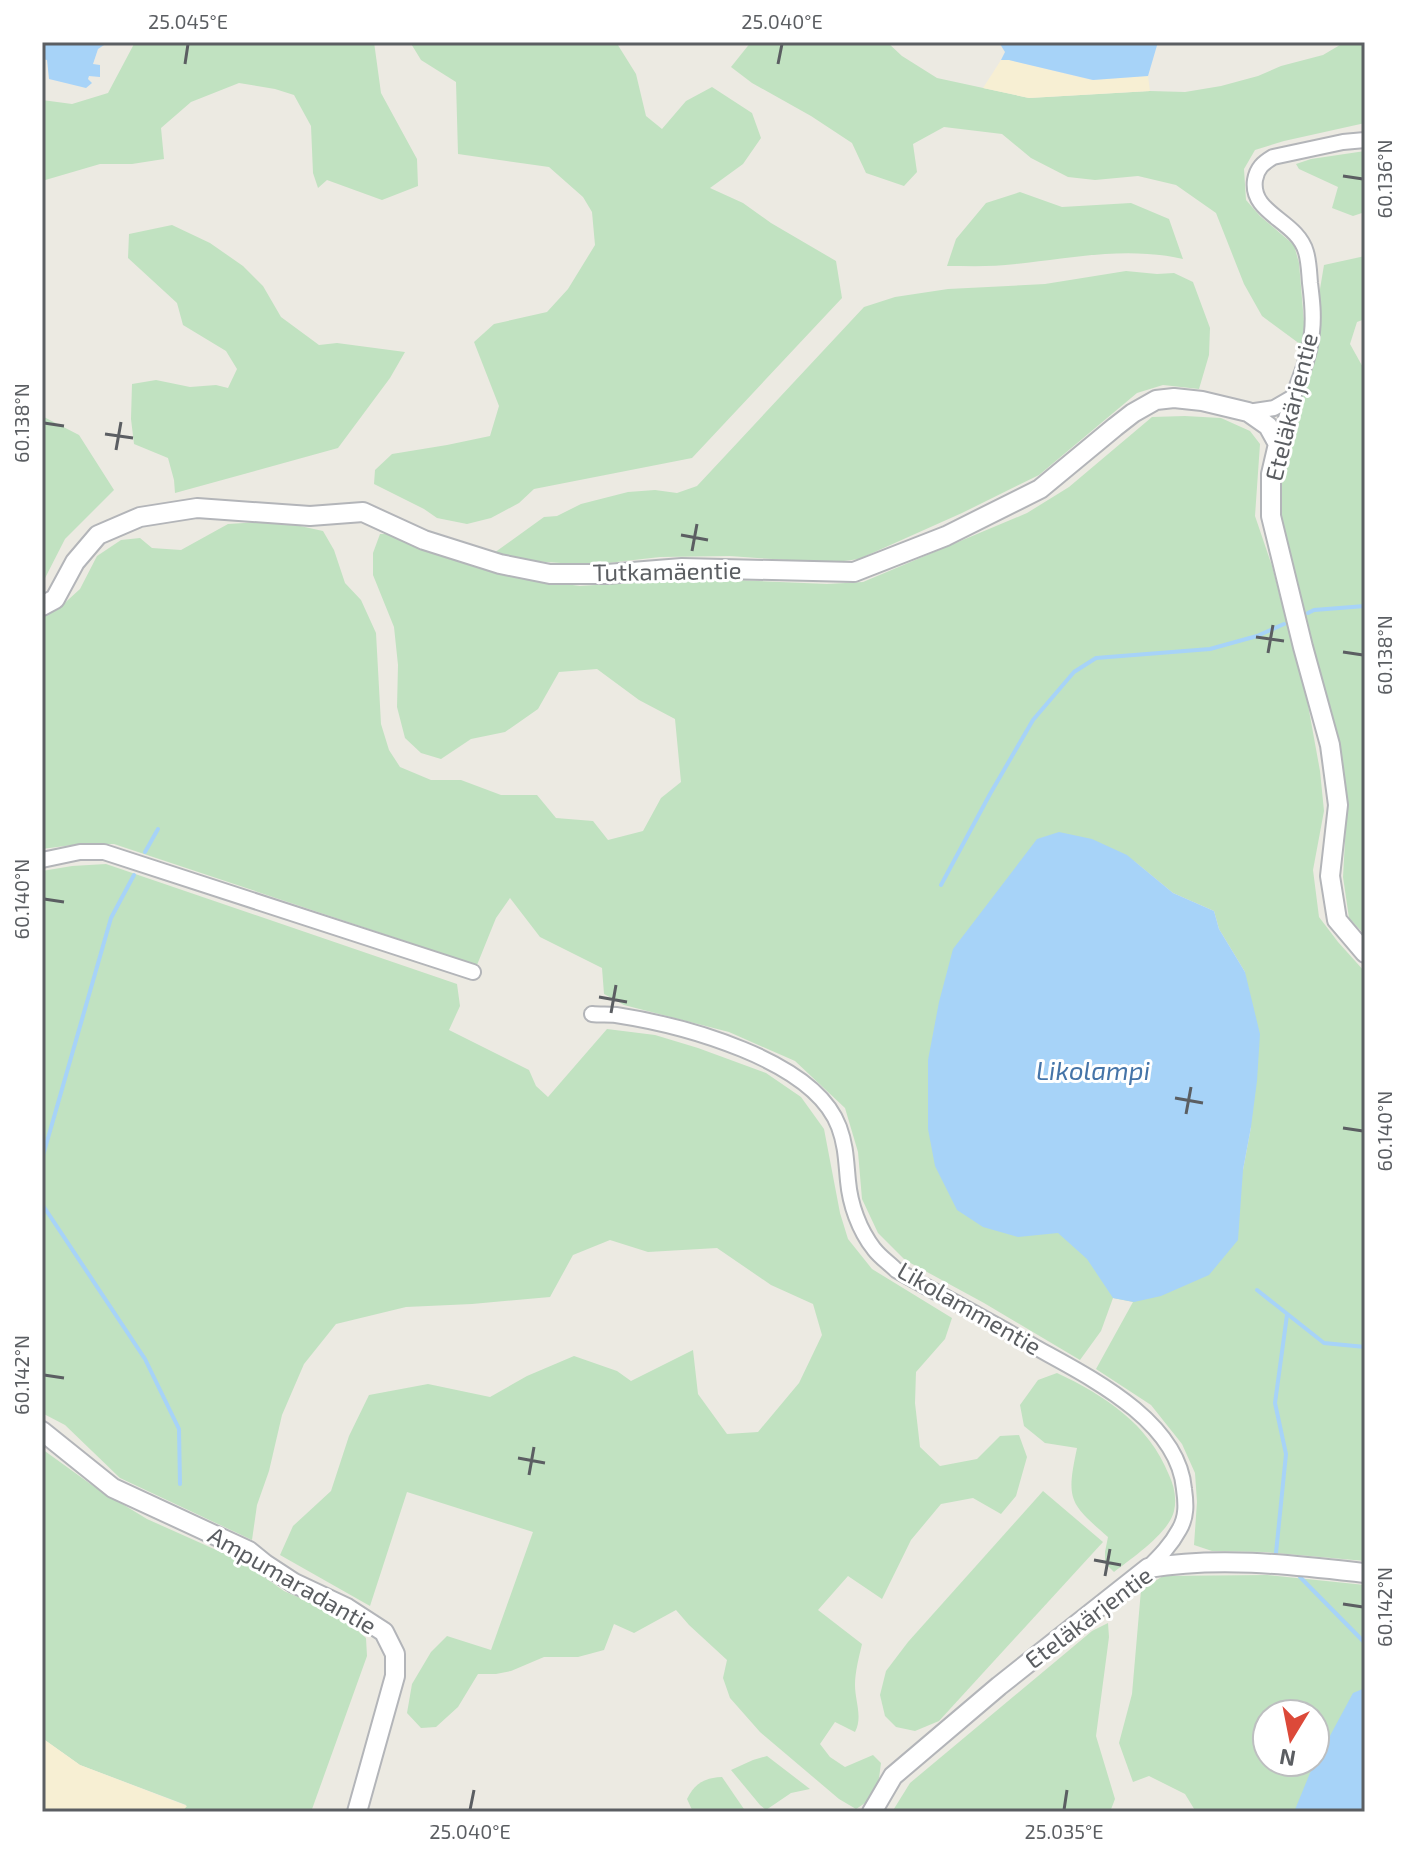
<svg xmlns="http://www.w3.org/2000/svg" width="1407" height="1854" viewBox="0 0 1407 1854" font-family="'Exo 2',sans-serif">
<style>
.green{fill:#c1e2c1;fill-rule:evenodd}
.sand{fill:#f7efd3}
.water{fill:#a7d3f8}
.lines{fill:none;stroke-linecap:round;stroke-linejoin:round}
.stream{stroke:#a7d3f8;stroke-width:4}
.minor-casing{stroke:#b3b5b9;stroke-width:18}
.tertiary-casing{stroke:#b3b5b9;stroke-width:22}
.minor{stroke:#fff;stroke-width:14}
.tertiary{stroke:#fff;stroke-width:18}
.ticks{fill:none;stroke:#5b5e62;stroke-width:3}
.labels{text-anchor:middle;stroke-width:6;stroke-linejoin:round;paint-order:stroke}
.street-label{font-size:24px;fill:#5b5e62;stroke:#fff}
.water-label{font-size:26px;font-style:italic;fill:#4574a8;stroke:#fff}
.neatline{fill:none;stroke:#5b5e62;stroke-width:3}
.ticks-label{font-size:20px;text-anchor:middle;fill:#5b5e62}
</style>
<rect width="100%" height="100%" fill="#eceae2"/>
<g class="green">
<path d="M 138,42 L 374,42 L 381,93 L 417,159 L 418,186 L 382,200 L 327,180 L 318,188 L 313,173 L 311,126 L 294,95 L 275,89 L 239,83 L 191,102 L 161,128 L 164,159 L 132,164 L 100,164 L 42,181 L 42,100 L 72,104 L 108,93 L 134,44 Z"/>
<path d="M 410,42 L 616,42 L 636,74 L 646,116 L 662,129 L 686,101 L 712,87 L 752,113 L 761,138 L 743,164 L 710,188 L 743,203 L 771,223 L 836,261 L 842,298 L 692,458 L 534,489 L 519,503 L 491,518 L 467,524 L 437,518 L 424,509 L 374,484 L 375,470 L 392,454 L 447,445 L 490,436 L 499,406 L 474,342 L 494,324 L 547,312 L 568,289 L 595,245 L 592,212 L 583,197 L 549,167 L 458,154 L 456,82 L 421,60 Z"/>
<path d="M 751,42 L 887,42 L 902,56 L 937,78 L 1029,98 L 1150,91 L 1185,92 L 1221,86 L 1258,76 L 1281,66 L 1323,55 L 1345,42 L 1365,42 L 1365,123 L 1284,141 L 1255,150 L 1244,169 L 1246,200 L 1260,216 L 1294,245 L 1299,263 L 1304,322 L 1304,347 L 1262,316 L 1244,284 L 1216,213 L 1176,185 L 1138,176 L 1095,180 L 1068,177 L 1031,158 L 1002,134 L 944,127 L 913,144 L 917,172 L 904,186 L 866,173 L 852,143 L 811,116 L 752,83 L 731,67 Z"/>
<path d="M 1365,151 L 1365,212 L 1353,216 L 1332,208 L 1338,187 L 1299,169 L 1296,164 L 1311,159 Z"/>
<path d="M 1020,192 L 1062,207 L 1131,203 L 1169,219 L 1183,259 C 1125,246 1074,258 1016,264 C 993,267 970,266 947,266 L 956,239 L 986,203 Z"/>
<path d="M 172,225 L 210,243 L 243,266 L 263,286 L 281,317 L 319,345 L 337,343 L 405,352 L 390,378 L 338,448 L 175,493 L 174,480 L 168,458 L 134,444 L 131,419 L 132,384 L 156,380 L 190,387 L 216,385 L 228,388 L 237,369 L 226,351 L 183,325 L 177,303 L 128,258 L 129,234 Z"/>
<path d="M 1365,256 L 1365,319 L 1357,322 L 1350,344 L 1365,371 L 1365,935 L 1349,918 L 1343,877 L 1347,805 L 1336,737 L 1281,519 L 1280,470 L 1319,341 L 1320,289 L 1324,265 Z"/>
<path d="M 1126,271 L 1157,274 L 1174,273 L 1193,282 L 1210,328 L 1209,355 L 1199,389 L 1163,385 L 1137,393 L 1039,475 L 962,513 L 859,559 L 829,563 L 730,556 L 660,557 L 590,565 L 532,561 L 494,553 L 544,517 L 557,516 L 581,504 L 628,492 L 655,490 L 677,493 L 697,486 L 864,307 L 895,297 L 948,289 L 1045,284 Z"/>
<path d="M 42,416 L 79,435 L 114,490 L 65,539 L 42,584 Z"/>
<path d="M 1185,416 L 1221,418 L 1250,431 L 1260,444 L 1255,516 L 1272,566 L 1308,705 L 1320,771 L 1324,811 L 1313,870 L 1319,917 L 1338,942 L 1365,972 L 1365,1561 L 1265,1552 L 1212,1551 L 1194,1545 L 1197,1502 L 1195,1473 L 1182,1444 L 1151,1405 L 1096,1369 L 1133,1302 L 1113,1298 L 1101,1331 L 1080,1360 L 984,1303 L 905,1260 L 878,1233 L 862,1199 L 858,1152 L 845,1108 L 795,1061 L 729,1032 L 624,1005 L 604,994 L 602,968 L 540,937 L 510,898 L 496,918 L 477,965 L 114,844 L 80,844 L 42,849 L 42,617 L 57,610 L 80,589 L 97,556 L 121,540 L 140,538 L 152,548 L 181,550 L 228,524 L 259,522 L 300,526 L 323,531 L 334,550 L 345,583 L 361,600 L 376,633 L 381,724 L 389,750 L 400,767 L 431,780 L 461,780 L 501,795 L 537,795 L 556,818 L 593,821 L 608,840 L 643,831 L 661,798 L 681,782 L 675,719 L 639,700 L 597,669 L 559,672 L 538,709 L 505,732 L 471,739 L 441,759 L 421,753 L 405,738 L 397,707 L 398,665 L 394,627 L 373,575 L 373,553 L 380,534 L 392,534 L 451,559 L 526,579 L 580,586 L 674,580 L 736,580 L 827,584 L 863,582 L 1027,513 L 1069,487 L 1152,417 ZM 1134,861 L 1173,893 L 1214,911 L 1219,929 L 1245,972 L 1251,1127 L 1243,1170 Z"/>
<path d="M 106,864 L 457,984 L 460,1006 L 449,1030 L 529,1070 L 536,1086 L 548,1097 L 607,1029 L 655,1035 L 698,1048 L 766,1073 L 801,1097 L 824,1129 L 840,1213 L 848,1239 L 872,1269 L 952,1318 L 945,1339 L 916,1372 L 915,1403 L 920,1447 L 940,1466 L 977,1459 L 1000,1436 L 1019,1435 L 1027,1457 L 1016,1496 L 1001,1514 L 973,1498 L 941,1504 L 911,1540 L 882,1599 L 848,1576 L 818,1610 L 862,1644 C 859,1657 855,1672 855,1685 C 855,1701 863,1717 855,1732 L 835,1722 L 820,1744 L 830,1757 L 845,1767 L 873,1755 L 881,1763 C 878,1788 877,1796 856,1809 L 839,1799 L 760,1732 L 730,1698 L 723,1678 L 727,1660 L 689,1625 L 676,1610 L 634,1633 L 614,1624 L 604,1650 L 578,1657 L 544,1657 L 511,1671 L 496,1674 L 478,1674 L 458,1707 L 436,1727 L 421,1728 L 407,1713 L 412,1684 L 431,1652 L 447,1636 L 491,1650 L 533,1532 L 407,1492 L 370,1606 L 280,1555 L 293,1526 L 331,1491 L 349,1436 L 369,1395 L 428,1384 L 490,1397 L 527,1376 L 574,1356 L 617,1371 L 631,1381 L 693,1350 L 698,1394 L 727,1434 L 758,1432 L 799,1383 L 822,1335 L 813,1304 L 771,1285 L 717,1248 L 648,1252 L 610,1240 L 573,1255 L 550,1297 L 472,1304 L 406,1307 L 336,1324 L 304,1364 L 282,1415 L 269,1471 L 257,1505 L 252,1540 L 120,1478 L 65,1425 L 42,1413 L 42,871 L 72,866 Z"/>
<path d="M 1057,1373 C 1104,1395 1149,1424 1169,1475 C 1174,1486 1177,1498 1174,1511 C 1169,1533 1132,1558 1114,1572 L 1105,1563 L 1105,1552 L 1108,1537 C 1069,1503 1066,1500 1077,1448 L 1045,1443 L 1024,1426 L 1020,1405 L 1038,1380 Z"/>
<path d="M 42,1449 L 96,1488 L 147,1519 L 243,1562 L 284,1591 L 341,1616 L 366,1638 L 367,1656 L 311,1812 L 182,1812 L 186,1805 L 80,1765 L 42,1738 Z"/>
<path d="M 1043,1491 L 1103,1542 L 939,1721 L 915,1731 L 896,1727 L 885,1716 L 880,1695 L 886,1671 L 908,1642 Z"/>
<path d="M 1267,1575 L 1365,1585 L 1365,1812 L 1196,1812 L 1185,1794 L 1149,1776 L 1133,1782 L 1119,1743 L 1132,1694 L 1141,1590 L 1163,1576 ZM 1267,1714 L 1315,1714 L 1315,1762 L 1267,1762 Z"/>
<path d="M 1108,1623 L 1109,1637 L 1096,1736 L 1115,1799 L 1110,1812 L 892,1812 L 910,1783 L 1092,1631 Z"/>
<path d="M 767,1756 L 810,1789 L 791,1793 L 766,1810 L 760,1805 L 731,1770 L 753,1760 Z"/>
<path d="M 722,1777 L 746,1812 L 693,1812 L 687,1799 C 695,1783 704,1778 722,1777 Z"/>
</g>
<g class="sand">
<path d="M 1001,60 L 1009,60 L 1091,80 L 1148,76 L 1150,91 L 1029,98 L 983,88 Z"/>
<path d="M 42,1738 L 80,1765 L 187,1806 L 182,1812 L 42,1812 Z"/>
</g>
<g class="water">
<path d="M 42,42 L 104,42 L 104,45 L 98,49 L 93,64 L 100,65 L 100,77 L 89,76 L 88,79 L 92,83 L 86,88 L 49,79 L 47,60 L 42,59 Z"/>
<path d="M 997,42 L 1158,42 L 1148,76 L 1093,80 L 1009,60 L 1001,60 L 1005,52 L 1000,44 Z"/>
<path d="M 1059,832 L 1092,839 L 1127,855 L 1173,893 L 1214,911 L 1219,929 L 1245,972 L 1260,1034 L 1257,1081 L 1251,1127 L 1243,1170 L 1238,1240 L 1209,1275 L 1161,1296 L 1134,1302 L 1113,1298 L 1087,1259 L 1058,1233 L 1018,1237 L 983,1227 L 957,1210 L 935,1166 L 928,1129 L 928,1060 L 939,1002 L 953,949 L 1037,839 Z"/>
<path d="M 1365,1688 L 1365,1812 L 1294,1812 L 1310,1773 L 1353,1693 Z"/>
</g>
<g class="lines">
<g class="stream">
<path d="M 1308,613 L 1314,610 L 1365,606"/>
<path d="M 145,852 L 158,829"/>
<path d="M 941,885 L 990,794 L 1033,720 L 1074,672 L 1096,658 L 1210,649 L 1257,636 L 1284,624"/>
<path d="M 42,1159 L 111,918 L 134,875"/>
<path d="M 42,1204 L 145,1359 L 179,1429 L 180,1484"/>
<path d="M 1257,1290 L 1324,1343 L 1365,1347"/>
<path d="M 1276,1553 L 1286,1454 L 1275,1403 L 1287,1315"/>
<path d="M 1300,1577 L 1365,1643"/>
</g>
<defs>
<g id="minor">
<path d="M 1248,412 L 1274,408 L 1293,397"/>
<path d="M 1278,444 C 1283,428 1288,412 1293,397 C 1301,375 1310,355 1312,332 C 1314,315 1312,299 1310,283 C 1309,272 1309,262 1306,252 C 1297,220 1250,214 1255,180 C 1257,168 1263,163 1273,157 L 1343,142 L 1365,140"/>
<path d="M 42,860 L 80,852 L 104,852 L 473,972"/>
<path d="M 592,1014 C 600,1015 608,1014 616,1015 C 681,1025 814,1059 839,1127 C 846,1146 846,1161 848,1181 C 850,1204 859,1230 874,1249 C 880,1257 889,1263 896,1270 C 943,1296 989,1321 1035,1347 C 1089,1377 1178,1420 1184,1489 C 1186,1503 1187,1517 1179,1530 C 1171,1545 1160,1556 1148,1568"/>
</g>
<g id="tertiary">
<path d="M 42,606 L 55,599 L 75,562 L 98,535 L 140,517 L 197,508 L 310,516 L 363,512 L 424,540 L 500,564 L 550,574 L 607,574 L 682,568 L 854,572 L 946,536 L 1040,489 L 1115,427 L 1133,413 L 1156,400 L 1174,398 L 1202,401 L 1248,412 L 1268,426 L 1278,444 L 1271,474 L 1271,516 L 1303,647 L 1330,745 L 1338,805 L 1330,876 L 1337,920 L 1365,953"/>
<path d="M 42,1431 L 113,1488 L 249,1551 L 265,1564 L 294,1583 L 347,1608 L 384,1632 L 395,1654 L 395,1676 L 357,1812"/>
<path d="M 872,1812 L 893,1776 L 999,1686 L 1148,1568 C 1221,1556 1293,1565 1365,1573"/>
</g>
</defs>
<use href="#minor" class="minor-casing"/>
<use href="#tertiary" class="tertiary-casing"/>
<use href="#minor" class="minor"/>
<use href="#tertiary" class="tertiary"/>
</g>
<path class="ticks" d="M 185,64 L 188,44M 778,64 L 782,44M 1343,176 L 1363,179M 44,423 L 64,426M 105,434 L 133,438M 116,450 L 121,422M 681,535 L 708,540M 692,551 L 697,524M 1256,637 L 1284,641M 1343,652 L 1363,655M 1268,653 L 1273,625M 44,899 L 64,902M 599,997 L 627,1002M 611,1013 L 616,985M 1175,1098 L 1203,1103M 1186,1114 L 1191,1087M 1343,1128 L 1363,1131M 44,1375 L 64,1378M 518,1458 L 545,1463M 529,1475 L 534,1447M 1094,1560 L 1121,1565M 1105,1576 L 1110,1549M 1343,1604 L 1363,1607M 470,1810 L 474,1790M 1064,1810 L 1067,1790"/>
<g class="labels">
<g class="street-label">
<text transform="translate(1292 407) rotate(-76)" y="8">Eteläkärjentie</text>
<text transform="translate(667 572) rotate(-1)" y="8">Tutkamäentie</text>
<text transform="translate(969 1309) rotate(30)" y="8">Likolammentie</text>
<text transform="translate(292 1581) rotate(30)" y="8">Ampumaradantie</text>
<text transform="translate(1089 1618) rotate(-37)" y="8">Eteläkärjentie</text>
</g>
<g class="water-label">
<text x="1093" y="1080">Likolampi</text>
</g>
</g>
<rect width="1407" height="1854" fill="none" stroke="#ffffff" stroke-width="88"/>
<g transform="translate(1291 1738) rotate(190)"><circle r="38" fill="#ffffff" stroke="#bdbfc0" stroke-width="2"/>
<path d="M0-6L14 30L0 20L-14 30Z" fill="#dc4939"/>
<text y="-12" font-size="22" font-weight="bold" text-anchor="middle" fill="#5b5e62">N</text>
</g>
<rect x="44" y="44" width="1319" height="1766" class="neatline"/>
<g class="ticks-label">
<text x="188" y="29">25.045°E</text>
<text x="782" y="29">25.040°E</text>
<text transform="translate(1385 179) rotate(-90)" y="7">60.136°N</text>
<text transform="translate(22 423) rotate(-90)" y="7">60.138°N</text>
<text transform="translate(1385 655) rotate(-90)" y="7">60.138°N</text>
<text transform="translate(22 899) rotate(-90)" y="7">60.140°N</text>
<text transform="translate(1385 1131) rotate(-90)" y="7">60.140°N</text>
<text transform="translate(22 1375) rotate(-90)" y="7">60.142°N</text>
<text transform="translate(1385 1607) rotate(-90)" y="7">60.142°N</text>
<text x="470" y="1839">25.040°E</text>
<text x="1064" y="1839">25.035°E</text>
</g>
</svg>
